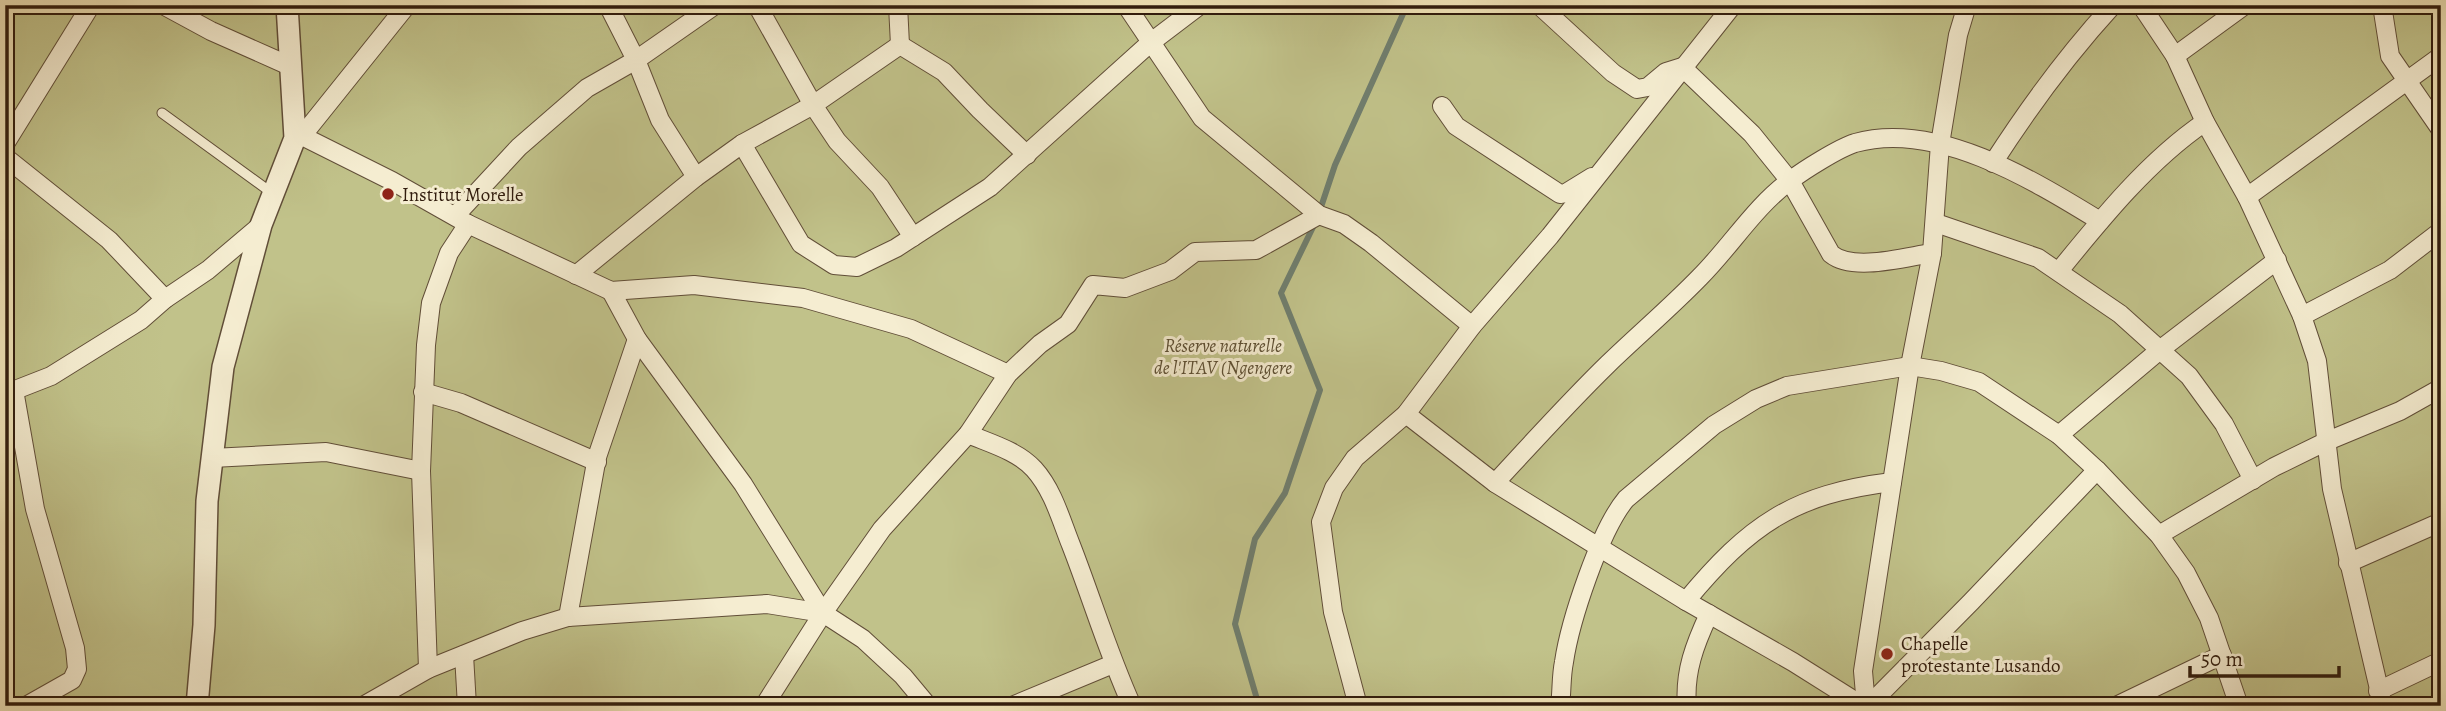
<svg xmlns="http://www.w3.org/2000/svg" width="2446" height="711" viewBox="0 0 2446 711" font-family="Alegreya,serif">
<style>
.green{fill:#c1c28a;stroke:#796f4c;stroke-width:2}
.lines{fill:none;stroke-linecap:round;stroke-linejoin:round}
.stream{stroke:#707e6e;stroke-width:6}
.service-casing{stroke:#614e38;stroke-width:11}
.minor-casing{stroke:#614e38;stroke-width:20}
.tertiary-casing{stroke:#614e38;stroke-width:24}
.service{stroke:#f5edd1;stroke-width:9}
.minor{stroke:#f5edd1;stroke-width:18}
.tertiary{stroke:#f5edd1;stroke-width:21}
.poi-dot{fill:#8f2418;stroke:#f5edd1;stroke-width:2.5}
.labels{text-anchor:middle;stroke-width:6;stroke-linejoin:round;paint-order:stroke}
.poi-label{font-size:19px;fill:#311c0d;stroke:#f5edd1;text-anchor:start}
.park-label{font-size:19px;font-style:italic;fill:#5c4e32;stroke:#f5edd1}
</style>
<rect width="100%" height="100%" fill="#f0e4b8"/>
<filter id="stains"><feTurbulence type="fractalNoise" baseFrequency=".00286" numOctaves="4"/><feColorMatrix values="0 0 0 0 .2 0 0 0 0 .09 0 0 0 0 .02 0 0 0 .5 -.17"/></filter>
<radialGradient id="worn" r=".72"><stop offset=".6" stop-color="#630" stop-opacity="0"/><stop offset="1" stop-color="#630" stop-opacity=".3"/></radialGradient>
<rect class="green" x="5" y="5" width="2436" height="701"/>
<g class="lines">
<g class="stream">
<path d="M 1319,213 L 1335,165 L 1407,5"/>
<path d="M 1259,706 L 1235,624 L 1255,539 L 1285,493 L 1320,390 L 1281,293 L 1315,223"/>
</g>
<defs>
<path id="service" d="M 162,113 L 272,193"/>
<g id="minor">
<path d="M 163,5 L 211,31 L 292,67"/>
<path d="M 608,5 L 636,60 L 660,120 L 696,177"/>
<path d="M 757,5 L 813,105 L 837,141 L 880,187 L 913,237"/>
<path d="M 898,5 L 900,45"/>
<path d="M 1126,5 L 1202,118 L 1319,215 L 1344,224 L 1371,243 L 1472,326"/>
<path d="M 1539,5 L 1613,73 L 1637,89 L 1648,87 L 1666,72 L 1682,67 L 1752,134 L 1790,181 L 1831,254 C 1853,272 1905,257 1932,253"/>
<path d="M 2141,5 L 2175,56 L 2205,122 L 2247,197 L 2302,316 L 2317,361 L 2332,489 L 2383,706"/>
<path d="M 2382,5 L 2390,56 L 2441,130"/>
<path d="M 900,45 L 944,72 L 980,110 L 1027,155"/>
<path d="M 2175,56 L 2245,5"/>
<path d="M 1442,106 L 1456,126 L 1560,194 L 1566,193 L 1592,177"/>
<path d="M 302,136 L 392,181 L 468,224 L 611,291 L 694,285 L 803,298 L 911,329 L 1008,374"/>
<path d="M 295,138 L 302,136 L 407,5"/>
<path d="M 5,144 L 91,5"/>
<path d="M 742,144 L 801,244 L 834,265 L 857,267 L 896,248 L 990,187 L 1150,43 L 1200,5"/>
<path d="M 5,157 L 109,240 L 165,299"/>
<path d="M 1993,163 C 2029,107 2068,54 2113,5"/>
<path d="M 2247,197 L 2441,56"/>
<path d="M 455,216 L 519,147 L 587,88 L 636,60 L 715,5"/>
<path d="M 1936,223 L 2038,258 L 2120,314 L 2189,376 L 2224,424 L 2253,480"/>
<path d="M 2059,271 C 2102,218 2149,160 2205,122"/>
<path d="M 576,275 L 696,177 L 742,144 L 813,105 L 900,45"/>
<path d="M 611,291 L 637,339 L 743,484 L 823,613 L 863,639 L 903,676 L 928,706"/>
<path d="M 2302,316 L 2390,270 L 2441,231"/>
<path d="M 14,390 L 35,509 L 75,648 L 77,669 L 72,680 L 26,706"/>
<path d="M 423,392 L 461,403 L 597,462"/>
<path d="M 5,394 L 51,376 L 141,320 L 165,299 L 208,270 L 261,225"/>
<path d="M 1406,414 L 1495,483 L 1686,601 L 1793,662 L 1863,706"/>
<path d="M 968,434 C 989,443 1018,451 1034,469 C 1053,490 1061,520 1071,545 C 1092,599 1108,653 1132,706"/>
<path d="M 2059,435 L 2161,349 L 2277,260"/>
<path d="M 212,458 L 326,452 L 421,471"/>
<path d="M 1495,483 C 1532,443 1569,402 1608,364 C 1638,335 1671,307 1700,277 C 1731,246 1755,206 1791,180 C 1804,170 1839,148 1855,143 C 1936,120 2033,180 2100,221"/>
<path d="M 2159,535 L 2274,467 L 2325,442 L 2400,411 L 2441,388"/>
<path d="M 2348,563 L 2441,522"/>
<path d="M 1686,601 C 1749,525 1793,494 1892,482"/>
<path d="M 568,617 L 597,457 L 637,339"/>
<path d="M 464,655 L 467,706"/>
<path d="M 428,669 L 421,471 L 426,345 L 431,303 L 449,253 L 468,224"/>
<path d="M 2378,691 L 2441,661"/>
<path d="M 363,706 L 428,669 L 522,631 L 568,617 L 767,604 L 823,613"/>
<path d="M 764,706 L 823,613 L 882,529 L 968,434 L 1008,374 L 1040,344 L 1068,324 L 1093,285 L 1125,288 L 1170,271 L 1195,252 L 1256,250 L 1319,215"/>
<path d="M 1012,706 L 1113,664"/>
<path d="M 1358,706 L 1333,612 L 1321,522 L 1334,488 L 1355,458 L 1406,414 L 1472,326 L 1550,236 L 1733,5"/>
<path d="M 1560,706 C 1562,691 1561,676 1564,662 C 1570,621 1600,530 1626,499 L 1714,425 L 1756,399 L 1787,386 L 1910,366 L 1941,371 L 1979,382 L 2059,435 L 2097,470 L 2159,535 L 2186,573 L 2209,618 L 2239,706"/>
<path d="M 1687,706 C 1684,672 1695,644 1709,614"/>
<path d="M 1866,706 L 1863,671 L 1910,366 L 1932,253 L 1940,144 L 1958,35 L 1967,5"/>
<path d="M 1868,706 L 1971,602 L 2097,470"/>
<path d="M 2116,706 L 2222,655"/>
</g>
<path id="tertiary" d="M 197,706 L 204,625 L 207,501 L 223,367 L 261,225 L 295,138 L 287,5"/>
</defs>
<use href="#service" class="service-casing"/>
<use href="#minor" class="minor-casing"/>
<use href="#tertiary" class="tertiary-casing"/>
<use href="#service" class="service"/>
<use href="#minor" class="minor"/>
<use href="#tertiary" class="tertiary"/>
</g>
<g class="poi-dot">
<circle cx="388" cy="194" r="7"/>
<circle cx="1887" cy="654" r="7"/>
</g>
<g class="labels">
<g class="poi-label">
<text x="402" y="201">Institut Morelle</text>
<text x="1901" y="650">Chapelle<tspan x="1901" dy="22">protestante Lusando</tspan></text>
</g>
<g class="park-label">
<text x="1223" y="352">Réserve naturelle<tspan x="1223" dy="22">de l'ITAV (Ngengere</tspan></text>
</g>
</g>
<rect width="2446" height="711" fill="none" stroke="#f0e4b8" stroke-width="28"/>
<rect x="7" y="7" width="2432" height="697" fill="none" stroke="#311c0d" stroke-width="3.5"/>
<rect x="14" y="14" width="2418" height="683" fill="none" stroke="#311c0d" stroke-width="2"/>
<path d="M2190 666v10h149v-10" fill="none" stroke="#311c0d" stroke-width="3.5"/>
<text x="2201" y="666" font-size="21" fill="#311c0d" stroke="#f5edd1" stroke-width="5" paint-order="stroke">50 m</text>
<rect width="100%" height="100%" filter="url(#stains)"/>
<rect width="100%" height="100%" fill="url(#worn)"/>
</svg>
